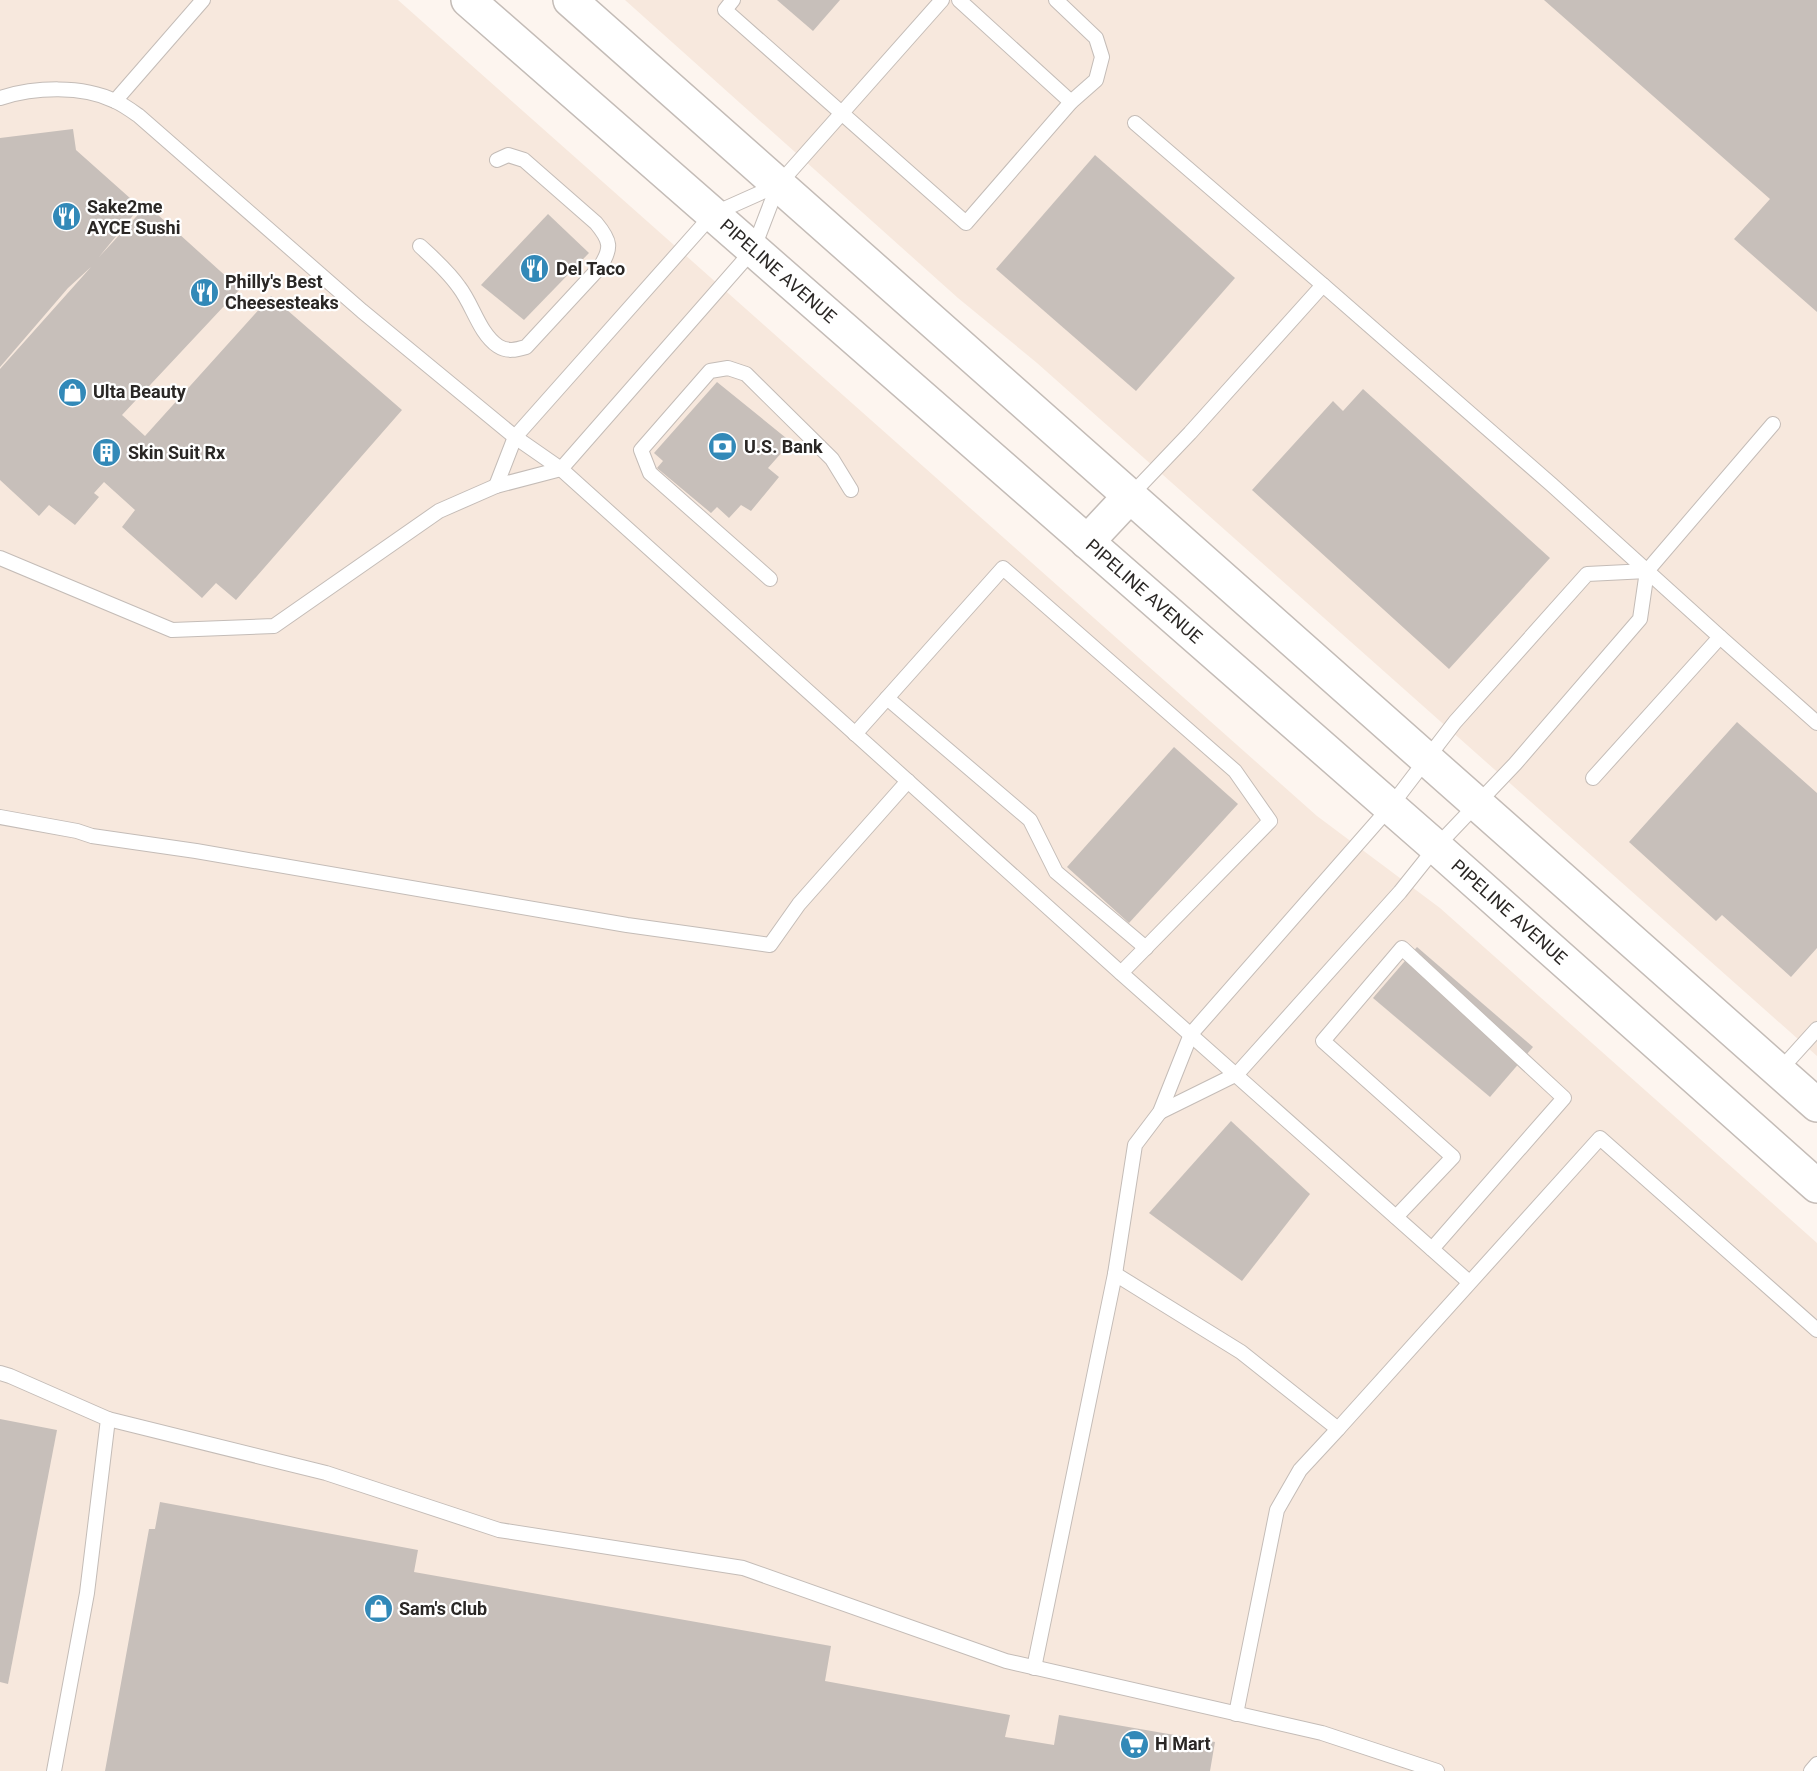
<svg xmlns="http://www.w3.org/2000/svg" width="1817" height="1771" viewBox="0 0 1817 1771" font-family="Roboto,sans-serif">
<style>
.built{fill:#f7e8dd}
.building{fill:#c7bfba}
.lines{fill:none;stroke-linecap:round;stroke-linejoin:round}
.lane-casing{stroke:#c4bcb7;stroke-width:16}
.secondary-casing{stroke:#c4bcb7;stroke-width:36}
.lane{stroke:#fff;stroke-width:14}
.secondary{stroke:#fff;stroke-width:33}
.labels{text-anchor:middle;stroke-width:4.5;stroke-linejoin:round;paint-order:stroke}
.poi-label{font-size:18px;font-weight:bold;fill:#2a2725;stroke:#fff;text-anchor:start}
.street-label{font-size:18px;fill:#2a2725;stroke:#fff}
</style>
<rect width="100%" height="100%" fill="#fdf5ef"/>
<g class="built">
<path d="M 0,0 L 398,0 L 1317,816 L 1440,908 L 1817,1243 L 1817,1771 L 0,1771 Z"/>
<path d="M 625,0 L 1817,0 L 1817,1056 L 1037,363 L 958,298 Z"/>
</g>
<g class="building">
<path d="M 777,0 L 840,0 L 813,31 Z"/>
<path d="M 1544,0 L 1817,0 L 1817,312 L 1734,239 L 1770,199 Z"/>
<path d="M 73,129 L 76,150 L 140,207 L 99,257 L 147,205 L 240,289 L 122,415 L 145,436 L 271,296 L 402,410 L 236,600 L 216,583 L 202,598 L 122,527 L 135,510 L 104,482 L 94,493 L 99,497 L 75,525 L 49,505 L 39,516 L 0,480 L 0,369 L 91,267 L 68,288 L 0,367 L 0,138 Z"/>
<path d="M 1095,155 L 1235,278 L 1136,391 L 996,269 Z"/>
<path d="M 548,214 L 589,253 L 524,320 L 481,285 Z"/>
<path d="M 717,382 L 791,442 L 768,468 L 779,477 L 751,511 L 741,505 L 729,518 L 717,507 L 711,513 L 657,468 L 663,461 L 654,453 Z"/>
<path d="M 1363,389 L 1550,558 L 1449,669 L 1252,490 L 1333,401 L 1343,411 Z"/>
<path d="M 1737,722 L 1817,793 L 1817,948 L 1791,977 L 1722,915 L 1716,921 L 1629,842 Z"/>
<path d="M 1174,747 L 1238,804 L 1129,923 L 1067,867 Z"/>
<path d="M 1417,947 L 1533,1047 L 1490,1097 L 1373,998 Z"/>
<path d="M 1231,1121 L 1310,1194 L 1242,1281 L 1149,1213 Z"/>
<path d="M 0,1419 L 57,1430 L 8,1684 L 0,1682 Z"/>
<path d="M 160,1502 L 418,1550 L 414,1572 L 831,1646 L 825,1681 L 1010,1715 L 1005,1737 L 1054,1745 L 1059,1715 L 1215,1742 L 1210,1771 L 105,1771 L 149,1529 L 155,1529 Z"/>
</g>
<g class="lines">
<defs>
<g id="lane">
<path d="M 733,0 L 725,10 L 966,223 L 1071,102 L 1096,80 L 1102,57 L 1096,38 L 1056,0"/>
<path d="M 959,0 L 1071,102"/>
<path d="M 0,98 C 35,87 82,85 115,101 C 124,105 132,111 139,116 L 362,311 L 515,437 L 561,469 L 1121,973 L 1469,1282"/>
<path d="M 115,101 L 203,0"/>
<path d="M 420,246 C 434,259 448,271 459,287 C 473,305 479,333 498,346 C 507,352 516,350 526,347 L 600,267 C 612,248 611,241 596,223 L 524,160 L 508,155 L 497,160"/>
<path d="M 1323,285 L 1552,485 L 1720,637 L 1593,778"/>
<path d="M 496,486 L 515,437 L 713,214 L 778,185"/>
<path d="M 1130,496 L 1190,433 L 1323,285 L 1135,123"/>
<path d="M 0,558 L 172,630 L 274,626 L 439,511 L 496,486 L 561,469 L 753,250 L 778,185 L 942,0"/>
<path d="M 770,579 L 650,473 L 641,450 L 710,371 L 728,368 L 746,374 L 832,459 L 851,490"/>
<path d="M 1720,637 L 1817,723"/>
<path d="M 887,698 L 1030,820 L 1056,872 L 1146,948"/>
<path d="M 855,734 L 1003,568 L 1235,771 L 1270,821 L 1121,973"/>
<path d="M 0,817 L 77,831 L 92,836 L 196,851 L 627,925 L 770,945 L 799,904 L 908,781"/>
<path d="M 1779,1071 L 1817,1029"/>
<path d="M 1160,1112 L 1237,1074 L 1400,892 L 1436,847 L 1515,764 L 1640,619 L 1647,571 L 1773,424"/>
<path d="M 1396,1217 L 1453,1157 L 1323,1041 L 1402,948 L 1564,1098 L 1432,1249"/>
<path d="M 1115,1274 L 1241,1352 L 1338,1429 L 1600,1138 L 1817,1330"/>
<path d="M 0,1373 L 10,1376 L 108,1419 L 87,1593 L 54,1771"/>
<path d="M 108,1419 L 326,1473 L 499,1530 L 743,1568 L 1006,1661 L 1322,1733 L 1437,1771"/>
<path d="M 1034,1668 L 1115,1274 L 1135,1145 L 1160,1112 L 1191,1034 L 1390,807 L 1455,722 L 1587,574 L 1647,571"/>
<path d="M 1236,1714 L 1277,1510 L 1300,1470 L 1338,1429"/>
<path d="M 1811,1771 L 1817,1764"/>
</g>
<g id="secondary">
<path id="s1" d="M 468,0 L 1436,847 L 1817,1186"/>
<path d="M 570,0 L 1817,1105"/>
<path d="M 1087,542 L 1130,496"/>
</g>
</defs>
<use href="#lane" class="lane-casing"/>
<use href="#secondary" class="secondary-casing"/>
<use href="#lane" class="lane"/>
<use href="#secondary" class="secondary"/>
</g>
<defs>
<symbol id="restaurant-disc" viewBox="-11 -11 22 22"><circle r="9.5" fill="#3289b8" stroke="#fff"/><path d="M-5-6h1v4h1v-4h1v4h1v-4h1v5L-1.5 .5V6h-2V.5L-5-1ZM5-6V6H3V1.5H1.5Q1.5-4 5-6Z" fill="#fff"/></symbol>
<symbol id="shop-disc" viewBox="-11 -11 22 22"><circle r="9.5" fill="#3289b8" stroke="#fff"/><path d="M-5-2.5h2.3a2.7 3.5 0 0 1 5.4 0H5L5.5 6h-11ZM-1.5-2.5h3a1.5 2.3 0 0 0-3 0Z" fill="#fff"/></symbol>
<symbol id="bank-disc" viewBox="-11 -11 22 22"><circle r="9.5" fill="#3289b8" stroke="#fff"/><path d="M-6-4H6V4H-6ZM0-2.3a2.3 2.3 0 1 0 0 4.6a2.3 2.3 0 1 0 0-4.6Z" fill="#fff"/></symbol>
<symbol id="building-disc" viewBox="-11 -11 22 22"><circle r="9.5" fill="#3289b8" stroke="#fff"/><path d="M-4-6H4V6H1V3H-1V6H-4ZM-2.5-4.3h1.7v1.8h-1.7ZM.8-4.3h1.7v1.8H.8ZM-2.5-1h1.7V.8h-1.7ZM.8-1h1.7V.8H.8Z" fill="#fff"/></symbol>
<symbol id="supermarket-disc" viewBox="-11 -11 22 22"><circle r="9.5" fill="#3289b8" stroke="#fff"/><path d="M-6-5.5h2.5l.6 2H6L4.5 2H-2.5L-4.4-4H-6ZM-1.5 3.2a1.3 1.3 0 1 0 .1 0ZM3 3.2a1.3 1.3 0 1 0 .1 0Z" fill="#fff"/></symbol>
</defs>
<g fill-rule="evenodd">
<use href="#restaurant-disc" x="50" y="200" width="33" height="33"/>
<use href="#restaurant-disc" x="518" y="252" width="33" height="33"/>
<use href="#restaurant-disc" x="188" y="276" width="33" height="33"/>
<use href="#shop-disc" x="56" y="376" width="33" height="33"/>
<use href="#bank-disc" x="706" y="430" width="33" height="33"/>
<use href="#building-disc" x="90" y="436" width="33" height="33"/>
<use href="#shop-disc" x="362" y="1592" width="33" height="33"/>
<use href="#supermarket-disc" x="1118" y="1728" width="33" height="33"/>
</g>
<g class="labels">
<g class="poi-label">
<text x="87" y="213">Sake2me<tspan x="87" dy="21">AYCE Sushi</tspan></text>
<text x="556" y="275">Del Taco</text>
<text x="225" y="288">Philly's Best<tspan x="225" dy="21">Cheesesteaks</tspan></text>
<text x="93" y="398">Ulta Beauty</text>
<text x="744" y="453">U.S. Bank</text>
<text x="128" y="459">Skin Suit Rx</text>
<text x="399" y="1615">Sam's Club</text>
<text x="1155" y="1750">H Mart</text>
</g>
<g class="street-label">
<text dy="6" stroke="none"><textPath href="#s1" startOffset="412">PIPELINE AVENUE</textPath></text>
<text dy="6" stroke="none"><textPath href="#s1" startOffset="898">PIPELINE AVENUE</textPath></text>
<text dy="6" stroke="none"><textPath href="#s1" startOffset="1384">PIPELINE AVENUE</textPath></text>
</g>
</g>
</svg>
